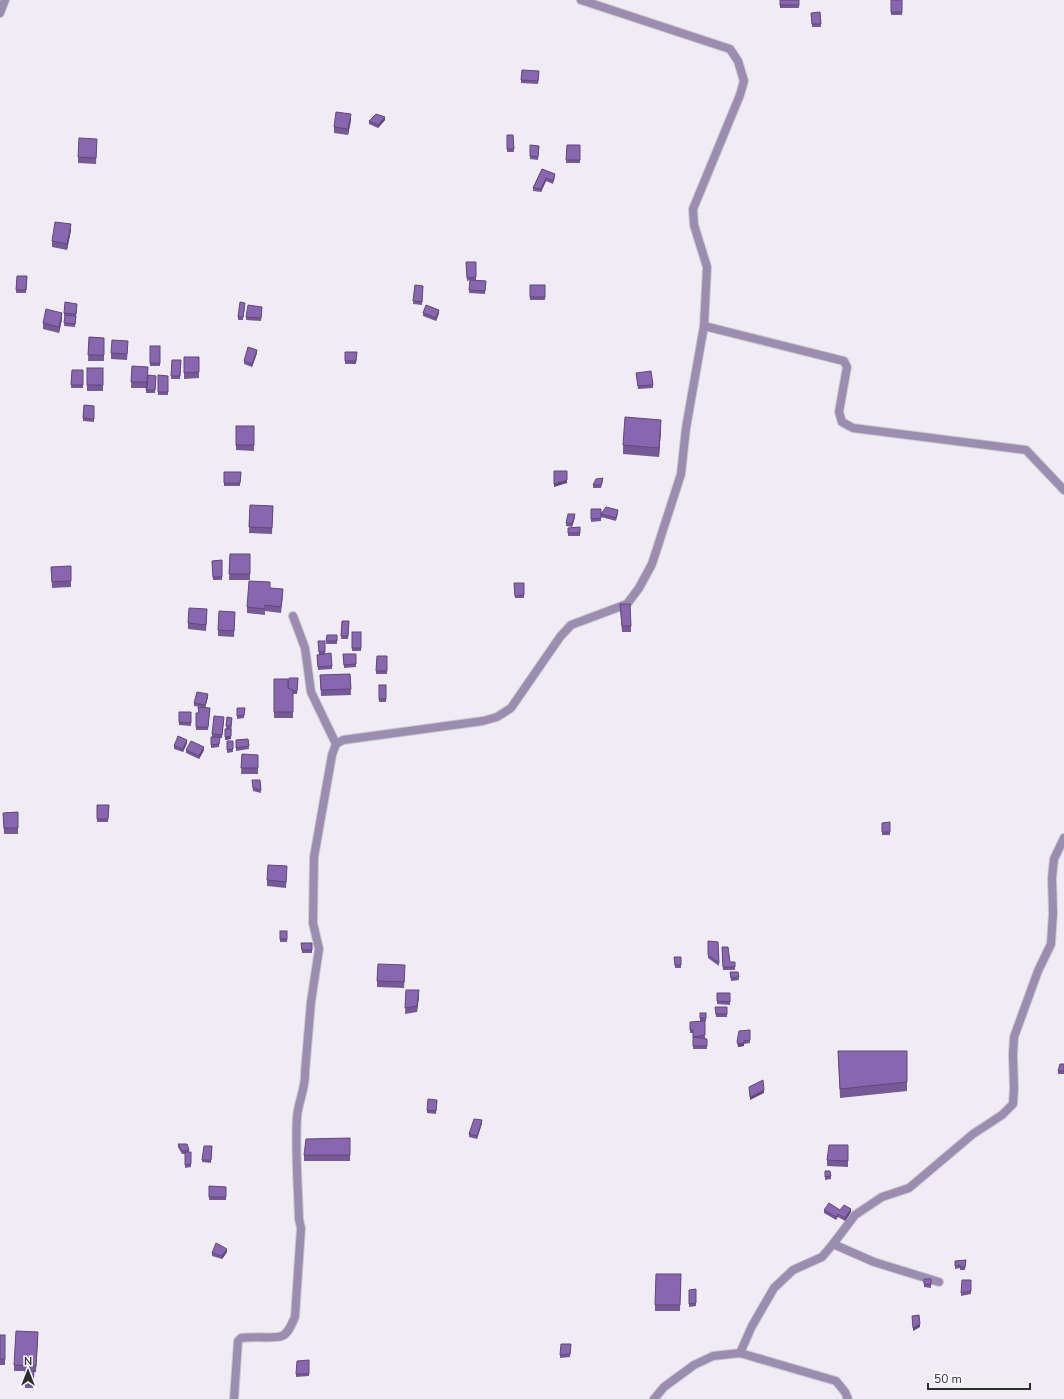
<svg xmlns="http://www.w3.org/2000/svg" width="1064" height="1399" viewBox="0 0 1064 1399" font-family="'Nunito Sans',sans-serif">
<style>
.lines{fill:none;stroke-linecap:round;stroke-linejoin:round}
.minor-casing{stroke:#ccc9d1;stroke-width:10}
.minor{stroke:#9b8daf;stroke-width:8}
.wall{fill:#765997}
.shaded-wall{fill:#60487b}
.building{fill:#8967b0;stroke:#60487b}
</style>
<rect width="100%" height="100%" fill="#efecf4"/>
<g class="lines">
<defs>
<g id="minor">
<path d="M 0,13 L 5,0"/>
<path d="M 704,326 L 844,361 L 847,367 L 839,412 L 842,422 L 853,428 L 1026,450 L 1064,490"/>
<path d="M 293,616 L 305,648 L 311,692 L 336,744"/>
<path d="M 833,1244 L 874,1262 L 939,1282"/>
<path d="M 740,1353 L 752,1326 L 774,1288 L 793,1270 L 822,1257 L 833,1244 L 855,1215 L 882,1197 L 909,1188 L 973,1134 L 1002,1115 L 1013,1104 L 1014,1088 L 1013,1055 L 1014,1037 L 1038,971 L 1051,944 L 1053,913 L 1052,878 L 1054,859 L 1064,838"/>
<path d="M 234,1399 L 238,1341 L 241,1338 C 252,1336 275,1339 282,1336 C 289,1333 292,1323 295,1317 L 301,1228 L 299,1219 C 298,1185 295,1151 297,1117 C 298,1102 306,1088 305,1072 L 311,1002 L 319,949 L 313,923 L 314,857 L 332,755 L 336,744 L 343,740 L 483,721 L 497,717 L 511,708 L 560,637 L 571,625 L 627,604 L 639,588 L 652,564 L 681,474 L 686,428 L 704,326 L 707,267 L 694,225 L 693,209 L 740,95 L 744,81 L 738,61 L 730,49 L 581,0"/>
<path d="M 654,1399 L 664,1387 L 694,1365 L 713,1356 L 740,1353 L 836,1381 L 845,1392 L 848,1399"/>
</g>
</defs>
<use href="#minor" class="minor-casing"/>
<use href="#minor" class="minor"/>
</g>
<g class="wall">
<rect x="780" y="0" width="19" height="8"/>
<rect x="891" y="0" width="11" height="15"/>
<path d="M 820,12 L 821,27 L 812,27 L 811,13 Z"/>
<path d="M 522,70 L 539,74 L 538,84 L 521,83 Z"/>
<path d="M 351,120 L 348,135 L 334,133 L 334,127 Z"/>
<path d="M 385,120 L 378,128 L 369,124 L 369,121 Z"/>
<path d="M 507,135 L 513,135 L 514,152 L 507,152 Z"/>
<path d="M 97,145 L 96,164 L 78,163 L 78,157 Z"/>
<path d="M 530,145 L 539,146 L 538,160 L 530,159 Z"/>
<path d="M 567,145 L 580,145 L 580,163 L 566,163 Z"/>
<path d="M 542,169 L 555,177 L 553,184 L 546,181 L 541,192 L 533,191 L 533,188 Z"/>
<path d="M 71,230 L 67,250 L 52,247 L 52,241 Z"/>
<path d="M 466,262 L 476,262 L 476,280 L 486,281 L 485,294 L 469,293 L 470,280 L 467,281 Z"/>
<path d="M 17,276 L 27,276 L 26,293 L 16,293 Z"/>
<path d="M 415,285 L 423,286 L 422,305 L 413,304 Z"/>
<rect x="530" y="285" width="15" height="15"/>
<path d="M 245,306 L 243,320 L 238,320 L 238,317 Z"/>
<path d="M 77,307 L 75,327 L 64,326 L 65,316 L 64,316 L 64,313 Z"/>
<path d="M 262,310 L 261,321 L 246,320 L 246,317 Z"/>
<path d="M 423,313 L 439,313 L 436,321 L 423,316 Z"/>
<path d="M 62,319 L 59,333 L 43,329 L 43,323 Z"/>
<path d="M 89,337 L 104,338 L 104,361 L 88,361 Z"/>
<rect x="150" y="346" width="10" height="20"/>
<path d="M 128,347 L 127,360 L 111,359 L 111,353 Z"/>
<path d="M 357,352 L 356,364 L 345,364 L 345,361 Z"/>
<path d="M 257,353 L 252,367 L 244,364 L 244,361 Z"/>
<path d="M 184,357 L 199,357 L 199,378 L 184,379 Z"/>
<path d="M 172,360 L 181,360 L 180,379 L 171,379 Z"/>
<path d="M 132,366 L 148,375 L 156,376 L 155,393 L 146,393 L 146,388 L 131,388 Z"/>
<rect x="87" y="368" width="16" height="23"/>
<path d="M 72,370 L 83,370 L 83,388 L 71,388 Z"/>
<path d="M 636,373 L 653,385 L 653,388 L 638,389 Z"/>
<path d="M 158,375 L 168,376 L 168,395 L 158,395 Z"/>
<path d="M 84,405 L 94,406 L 94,422 L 83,421 Z"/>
<path d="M 236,426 L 254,426 L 254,451 L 236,450 Z"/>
<path d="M 661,429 L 659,457 L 623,454 L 623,445 Z"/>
<path d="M 224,472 L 241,472 L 240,486 L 224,486 Z"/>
<path d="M 603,481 L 601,488 L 593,488 L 593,485 Z"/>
<path d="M 250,505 L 273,506 L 272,534 L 249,533 Z"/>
<path d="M 591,509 L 601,514 L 618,513 L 616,521 L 601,517 L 601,521 L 591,522 Z"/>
<path d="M 575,517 L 572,527 L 566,526 L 566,523 Z"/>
<path d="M 580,527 L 580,536 L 568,536 L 568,528 Z"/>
<path d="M 230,554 L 250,554 L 250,580 L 229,580 Z"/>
<path d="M 222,560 L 222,580 L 213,580 L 212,561 Z"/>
<path d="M 71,566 L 71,587 L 52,588 L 51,567 Z"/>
<path d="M 514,583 L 524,583 L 524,598 L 515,598 Z"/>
<path d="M 270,588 L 283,595 L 281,613 L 265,611 L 265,615 L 247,613 L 247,607 Z"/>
<path d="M 620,604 L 631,626 L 631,632 L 622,632 Z"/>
<path d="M 207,615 L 206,631 L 188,629 L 188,623 Z"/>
<path d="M 235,617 L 234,637 L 218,636 L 218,630 Z"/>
<path d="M 342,621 L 349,621 L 348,639 L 341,639 Z"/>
<rect x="352" y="632" width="9" height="19"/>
<path d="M 327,635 L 337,635 L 337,644 L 326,644 Z"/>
<path d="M 318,641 L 325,641 L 325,654 L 332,666 L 332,669 L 318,670 L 317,655 L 319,655 Z"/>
<path d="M 343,654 L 356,654 L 356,667 L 344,668 Z"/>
<path d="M 377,656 L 387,656 L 387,674 L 376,674 Z"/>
<path d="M 350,674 L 351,695 L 321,696 L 320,675 Z"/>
<path d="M 298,678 L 297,694 L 293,694 L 293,718 L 274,718 L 274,679 L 288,688 Z"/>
<rect x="379" y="685" width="7" height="17"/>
<path d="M 208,697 L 205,708 L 210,708 L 208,730 L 196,730 L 196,713 L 199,713 L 198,707 L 201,707 L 194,706 L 194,703 Z"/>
<path d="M 237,708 L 245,708 L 244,718 L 237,719 Z"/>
<path d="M 179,712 L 191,712 L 191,726 L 179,725 Z"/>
<path d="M 227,717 L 232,718 L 231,739 L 225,740 L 225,729 L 226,729 Z"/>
<path d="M 224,720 L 222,738 L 220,738 L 219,747 L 211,748 L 211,737 L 212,737 L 212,734 Z"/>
<path d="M 248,739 L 249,749 L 236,751 L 236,740 Z"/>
<path d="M 227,741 L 233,741 L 233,752 L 227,753 Z"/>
<path d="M 187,743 L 183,752 L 174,749 L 174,746 Z"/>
<path d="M 186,750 L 204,750 L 199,759 L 186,753 Z"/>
<path d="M 242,754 L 258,755 L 258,774 L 241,774 Z"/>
<path d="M 252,780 L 260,780 L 261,793 L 253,791 Z"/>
<path d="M 97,805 L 109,805 L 108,822 L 97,822 Z"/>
<path d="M 18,812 L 18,834 L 4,834 L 3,813 Z"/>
<path d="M 890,822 L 890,835 L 882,835 L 882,823 Z"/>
<path d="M 287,872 L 286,888 L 267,886 L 267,880 Z"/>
<rect x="280" y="931" width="7" height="11"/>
<path d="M 708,941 L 718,942 L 719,966 L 708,958 Z"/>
<path d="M 301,943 L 312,943 L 312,953 L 302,953 Z"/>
<path d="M 722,947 L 730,962 L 735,962 L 735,970 L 723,970 Z"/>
<path d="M 674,957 L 681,957 L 681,968 L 675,968 Z"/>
<path d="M 405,971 L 404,988 L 377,987 L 377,981 Z"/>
<path d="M 730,972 L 738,972 L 739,980 L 731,981 Z"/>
<path d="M 406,990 L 419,996 L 417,1012 L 405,1014 Z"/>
<path d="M 717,993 L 730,993 L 730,1005 L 717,1004 Z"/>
<path d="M 715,1007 L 727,1007 L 727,1017 L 716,1017 Z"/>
<rect x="700" y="1013" width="6" height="8"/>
<path d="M 705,1021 L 705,1038 L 707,1046 L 707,1049 L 693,1049 L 693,1033 L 690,1033 L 690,1022 Z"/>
<path d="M 750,1030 L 750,1043 L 744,1044 L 744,1046 L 738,1047 L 737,1042 Z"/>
<path d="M 838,1051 L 907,1051 L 907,1091 L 840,1098 Z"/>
<path d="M 1064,1064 L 1064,1074 L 1058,1074 L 1058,1071 Z"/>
<path d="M 437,1100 L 436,1114 L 427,1113 L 427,1110 Z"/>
<path d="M 482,1123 L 477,1139 L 469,1137 L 469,1134 Z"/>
<path d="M 350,1138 L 350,1161 L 304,1161 L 304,1155 Z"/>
<path d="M 178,1144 L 189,1150 L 189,1152 L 191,1152 L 191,1167 L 185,1168 L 185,1154 L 182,1154 L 178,1147 Z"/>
<path d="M 848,1145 L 848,1167 L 827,1166 L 827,1160 Z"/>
<path d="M 212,1146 L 211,1163 L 202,1162 L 202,1160 Z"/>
<path d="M 825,1171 L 831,1176 L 831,1179 L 825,1180 Z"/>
<path d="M 209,1186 L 226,1187 L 226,1200 L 209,1200 Z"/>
<path d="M 824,1210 L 840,1210 L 851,1212 L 845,1221 L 838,1217 L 836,1220 L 824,1213 Z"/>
<path d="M 227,1252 L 222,1259 L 212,1256 L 212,1253 Z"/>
<path d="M 966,1260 L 965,1270 L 960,1270 L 960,1268 L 955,1269 L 955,1261 Z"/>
<path d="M 681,1274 L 680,1311 L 655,1311 L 655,1305 Z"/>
<path d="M 924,1279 L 931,1279 L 931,1288 L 924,1287 Z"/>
<path d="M 971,1280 L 971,1294 L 961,1296 L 961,1293 Z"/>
<path d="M 689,1290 L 696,1303 L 696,1306 L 689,1307 Z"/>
<rect x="0" y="1335" width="5" height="30"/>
<path d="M 38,1338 L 36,1372 L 34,1372 L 33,1388 L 25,1388 L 25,1371 L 14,1371 L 14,1365 Z"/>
<path d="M 571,1347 L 570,1357 L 560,1358 L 560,1355 Z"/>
<path d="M 309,1360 L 309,1376 L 296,1377 L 296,1374 Z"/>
</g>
<g class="shaded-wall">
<path d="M 351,114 L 351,120 L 348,135 L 348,129 Z"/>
<path d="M 385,117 L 385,120 L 378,128 L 378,125 Z"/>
<path d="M 546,178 L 546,181 L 541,192 L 541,189 Z"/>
<path d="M 71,224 L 71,230 L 67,250 L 67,244 Z"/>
<path d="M 439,310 L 439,313 L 436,321 L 436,318 Z"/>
<path d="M 62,313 L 62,319 L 59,333 L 59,327 Z"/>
<path d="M 257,350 L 257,353 L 252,367 L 252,364 Z"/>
<path d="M 661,420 L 661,429 L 659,457 L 659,448 Z"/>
<path d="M 567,480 L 567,483 L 554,487 L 554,484 Z"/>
<path d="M 575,514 L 575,517 L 572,527 L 572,524 Z"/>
<path d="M 208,694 L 208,697 L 205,708 L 205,705 Z"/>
<path d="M 231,736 L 231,739 L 225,740 L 225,737 Z"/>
<path d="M 187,740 L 187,743 L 183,752 L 183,749 Z"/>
<path d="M 204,747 L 204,750 L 199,759 L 199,756 Z"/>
<path d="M 419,990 L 419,996 L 417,1012 L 417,1006 Z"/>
<path d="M 744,1043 L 744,1046 L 738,1047 L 738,1044 Z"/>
<path d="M 764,1090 L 764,1093 L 750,1100 L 750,1097 Z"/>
<path d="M 482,1120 L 482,1123 L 477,1139 L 477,1136 Z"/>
<path d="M 851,1209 L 851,1212 L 845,1221 L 845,1218 Z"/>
<path d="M 227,1249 L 227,1252 L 222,1259 L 222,1256 Z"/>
<path d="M 920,1324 L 920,1327 L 913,1331 L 913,1328 Z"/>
</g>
<g class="building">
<rect x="780" y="0" width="19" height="5"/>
<rect x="891" y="0" width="11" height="12"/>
<path d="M 820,12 L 821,24 L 812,24 L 811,13 Z"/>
<path d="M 522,70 L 539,71 L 538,81 L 521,80 Z"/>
<path d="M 336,112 L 351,114 L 348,129 L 334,127 Z"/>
<path d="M 376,114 L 385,117 L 378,125 L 369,121 Z"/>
<path d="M 507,135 L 513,135 L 514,149 L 507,149 Z"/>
<path d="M 79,138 L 97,139 L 96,158 L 78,157 Z"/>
<path d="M 530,145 L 539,146 L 538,157 L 530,156 Z"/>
<path d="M 567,145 L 580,145 L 580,160 L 566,160 Z"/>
<path d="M 542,169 L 555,174 L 553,181 L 546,178 L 541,189 L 533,188 Z"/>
<path d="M 55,222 L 71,224 L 67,244 L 52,241 Z"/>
<path d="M 466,262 L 476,262 L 476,277 L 467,278 Z"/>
<path d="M 17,276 L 27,276 L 26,290 L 16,290 Z"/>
<path d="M 470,280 L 486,281 L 485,291 L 469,290 Z"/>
<path d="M 415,285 L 423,286 L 422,302 L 413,301 Z"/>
<rect x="530" y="285" width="15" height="12"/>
<path d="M 65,302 L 77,304 L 76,314 L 64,313 Z"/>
<path d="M 240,302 L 245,303 L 243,317 L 238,317 Z"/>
<path d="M 248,305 L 262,307 L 261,318 L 246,317 Z"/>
<path d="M 426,305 L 439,310 L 436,318 L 423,313 Z"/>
<path d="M 46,309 L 62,313 L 59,327 L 43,323 Z"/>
<path d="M 65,315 L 76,316 L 75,324 L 64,323 Z"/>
<path d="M 89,337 L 104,338 L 104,355 L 88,355 Z"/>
<path d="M 112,340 L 128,341 L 127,354 L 111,353 Z"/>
<rect x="150" y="346" width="10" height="17"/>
<path d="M 248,347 L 257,350 L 252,364 L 244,361 Z"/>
<path d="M 345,352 L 357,352 L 356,361 L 345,361 Z"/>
<path d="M 184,357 L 199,357 L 199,372 L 184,373 Z"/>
<path d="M 172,360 L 181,360 L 180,376 L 171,376 Z"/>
<path d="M 132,366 L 148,367 L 147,382 L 131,382 Z"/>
<rect x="87" y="368" width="16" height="17"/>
<path d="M 72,370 L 83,370 L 83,385 L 71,385 Z"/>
<path d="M 651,371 L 653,385 L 638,386 L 636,373 Z"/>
<path d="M 148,375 L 156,376 L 155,390 L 146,390 L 147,382 L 147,388 Z"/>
<path d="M 158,375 L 168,376 L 168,392 L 158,392 Z"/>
<path d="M 84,405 L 94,406 L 94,419 L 83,418 Z"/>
<path d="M 625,417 L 661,420 L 659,448 L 623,445 Z"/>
<rect x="236" y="426" width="18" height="19"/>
<path d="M 554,471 L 567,471 L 567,480 L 554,484 Z"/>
<path d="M 224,472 L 241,472 L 240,483 L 224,483 Z"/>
<path d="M 603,478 L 601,485 L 593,485 L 596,479 Z"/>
<path d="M 250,505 L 273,506 L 272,528 L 249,527 Z"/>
<path d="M 606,507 L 618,510 L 616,518 L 601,514 Z"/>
<path d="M 591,509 L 601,509 L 601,518 L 591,519 Z"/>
<path d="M 568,514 L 575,514 L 572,524 L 566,523 Z"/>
<path d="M 580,527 L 580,533 L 568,533 L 568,528 Z"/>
<path d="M 230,554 L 250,554 L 250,574 L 229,574 Z"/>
<path d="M 222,560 L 222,577 L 213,577 L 212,561 Z"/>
<path d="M 71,566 L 71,581 L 52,582 L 51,567 Z"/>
<path d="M 249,581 L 270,582 L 270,588 L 283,589 L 281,607 L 265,605 L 265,609 L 247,607 Z"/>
<path d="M 514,583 L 524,583 L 524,595 L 515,596 Z"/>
<path d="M 620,604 L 630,604 L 631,626 L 622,626 Z"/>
<path d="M 189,608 L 207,609 L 206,625 L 188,623 Z"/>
<path d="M 219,611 L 235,612 L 234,631 L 218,630 Z"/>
<path d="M 342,621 L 349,621 L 348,636 L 341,636 Z"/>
<rect x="352" y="632" width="9" height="16"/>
<path d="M 327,635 L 337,635 L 337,641 L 326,641 Z"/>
<path d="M 318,641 L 325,641 L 325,652 L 319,652 Z"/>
<path d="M 331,653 L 332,666 L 318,667 L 317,655 Z"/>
<path d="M 343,654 L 356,654 L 356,664 L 344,665 Z"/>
<path d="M 377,656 L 387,656 L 387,671 L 376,671 Z"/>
<path d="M 350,674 L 351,689 L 321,690 L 320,675 Z"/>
<path d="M 289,678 L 298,678 L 297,691 L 293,691 L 293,690 L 288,688 Z"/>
<path d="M 274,679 L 288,679 L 288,688 L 293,690 L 293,712 L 274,712 Z"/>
<rect x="379" y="685" width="7" height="14"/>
<path d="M 197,692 L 208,694 L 205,705 L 194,703 Z"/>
<path d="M 198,707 L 210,708 L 208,727 L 196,727 L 196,713 L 199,713 Z"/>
<path d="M 237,708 L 245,708 L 244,715 L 237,716 Z"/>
<path d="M 179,712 L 191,712 L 191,723 L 179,722 Z"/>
<path d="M 214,716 L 224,717 L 222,735 L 212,734 Z"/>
<path d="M 227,717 L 232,718 L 231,726 L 226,726 Z"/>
<path d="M 225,729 L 231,729 L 231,736 L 225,737 Z"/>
<path d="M 178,736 L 187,740 L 183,749 L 174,746 Z"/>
<path d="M 211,737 L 220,737 L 219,744 L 211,745 Z"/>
<path d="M 248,739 L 249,746 L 236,748 L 236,740 Z"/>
<path d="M 191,741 L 204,747 L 199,756 L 186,750 Z"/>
<path d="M 227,741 L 233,741 L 233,749 L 227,750 Z"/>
<path d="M 242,754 L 258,755 L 258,768 L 241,768 Z"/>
<path d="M 252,780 L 260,780 L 261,790 L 253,788 Z"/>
<path d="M 97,805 L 109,805 L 108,819 L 97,819 Z"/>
<path d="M 18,812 L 18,828 L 4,828 L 3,813 Z"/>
<path d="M 890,822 L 890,832 L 882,832 L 882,823 Z"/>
<path d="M 268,865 L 287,866 L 286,882 L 267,880 Z"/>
<rect x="280" y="931" width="7" height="8"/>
<path d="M 708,941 L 718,942 L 719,963 L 708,955 Z"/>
<path d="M 301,943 L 312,943 L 312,950 L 302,950 Z"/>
<path d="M 722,947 L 728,947 L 730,962 L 735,962 L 735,967 L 723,967 Z"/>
<path d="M 674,957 L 681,957 L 681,965 L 675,965 Z"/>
<path d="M 378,964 L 405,965 L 404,982 L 377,981 Z"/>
<path d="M 730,972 L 738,972 L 739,977 L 731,978 Z"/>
<path d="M 406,990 L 419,990 L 417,1006 L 405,1008 Z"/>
<path d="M 717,993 L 730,993 L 730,1002 L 717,1001 Z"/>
<path d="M 715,1007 L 727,1007 L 727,1014 L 716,1014 Z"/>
<rect x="700" y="1013" width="6" height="5"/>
<path d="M 705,1021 L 705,1035 L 693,1037 L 707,1039 L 707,1046 L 693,1046 L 693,1030 L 690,1030 L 690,1022 Z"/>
<path d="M 750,1030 L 750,1040 L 744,1041 L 744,1043 L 738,1044 L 737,1042 L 739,1031 Z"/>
<path d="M 838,1051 L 907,1051 L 907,1082 L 840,1089 Z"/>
<path d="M 1060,1064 L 1064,1064 L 1064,1071 L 1058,1071 Z"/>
<path d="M 763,1080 L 764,1090 L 750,1097 L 749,1087 Z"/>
<path d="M 428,1099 L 437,1100 L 436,1111 L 427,1110 Z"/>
<path d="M 474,1119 L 482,1120 L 477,1136 L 469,1134 Z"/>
<path d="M 350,1138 L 350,1155 L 304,1155 L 306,1139 Z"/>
<path d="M 178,1144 L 187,1144 L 189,1150 L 182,1151 Z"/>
<path d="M 829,1145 L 848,1145 L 848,1161 L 827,1160 Z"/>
<path d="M 204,1146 L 212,1146 L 211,1160 L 202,1160 Z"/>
<path d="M 185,1152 L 191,1152 L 191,1164 L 185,1165 Z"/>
<path d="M 825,1171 L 830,1171 L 831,1176 L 825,1177 Z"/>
<path d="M 209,1186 L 226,1187 L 226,1197 L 209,1197 Z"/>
<path d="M 829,1203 L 840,1210 L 844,1205 L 851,1209 L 845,1218 L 838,1214 L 836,1217 L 824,1210 Z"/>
<path d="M 216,1243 L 227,1249 L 222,1256 L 212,1253 Z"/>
<path d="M 966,1260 L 965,1267 L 960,1267 L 960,1265 L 955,1266 L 955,1261 Z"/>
<path d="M 656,1274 L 681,1274 L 680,1305 L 655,1305 Z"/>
<path d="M 924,1279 L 931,1279 L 931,1285 L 924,1284 Z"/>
<path d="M 962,1280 L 971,1280 L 971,1291 L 961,1293 Z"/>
<path d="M 696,1289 L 696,1303 L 689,1304 L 689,1290 Z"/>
<path d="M 919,1315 L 920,1324 L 913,1328 L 912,1316 Z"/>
<path d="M 16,1331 L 38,1332 L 36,1366 L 14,1365 Z"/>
<rect x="0" y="1335" width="5" height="24"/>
<path d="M 561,1344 L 571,1344 L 570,1354 L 560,1355 Z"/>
<path d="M 309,1360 L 309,1374 L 296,1374 L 297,1361 Z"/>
<path d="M 25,1371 L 34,1371 L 33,1385 L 25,1385 Z"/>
</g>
<g transform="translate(28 1371)" stroke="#fcfaff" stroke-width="3" paint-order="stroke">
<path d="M0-3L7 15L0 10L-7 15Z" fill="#2d2c2f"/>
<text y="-6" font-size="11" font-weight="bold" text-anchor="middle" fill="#2d2c2f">N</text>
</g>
<path d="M928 1383v6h102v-6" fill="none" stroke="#2d2c2f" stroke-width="2"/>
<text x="934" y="1383" font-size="12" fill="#2d2c2f" stroke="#fcfaff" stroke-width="3" paint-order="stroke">50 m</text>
</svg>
